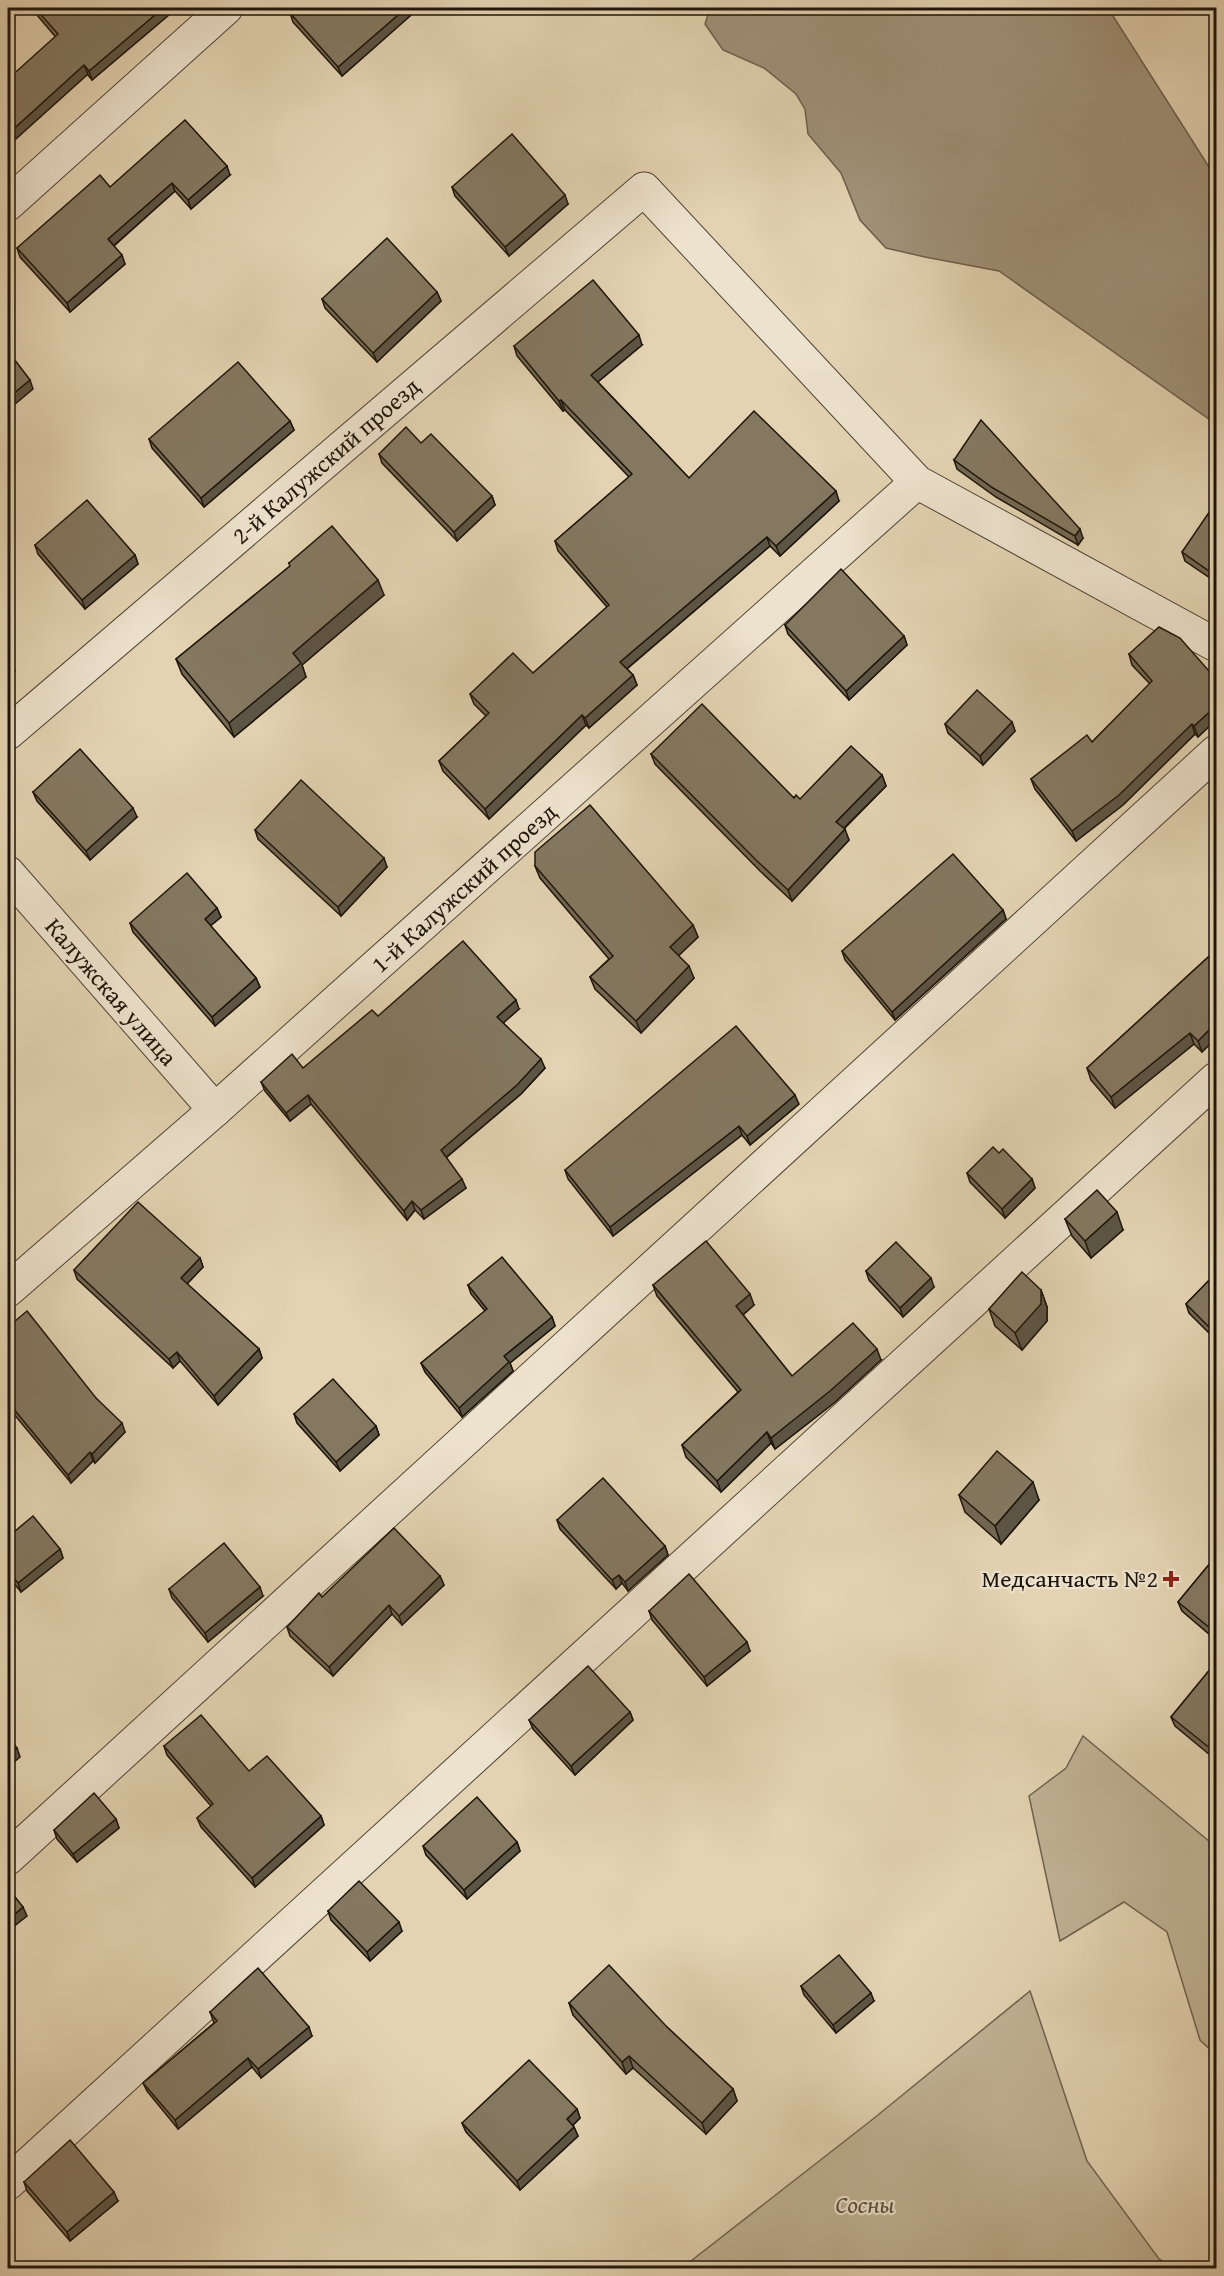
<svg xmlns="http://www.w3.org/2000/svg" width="1224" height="2276" viewBox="0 0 1224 2276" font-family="'Gentium Book Plus',serif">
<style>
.green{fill:#c1b395;stroke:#6f6450;stroke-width:1.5}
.water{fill:#a09279;stroke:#6c604d;stroke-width:1.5}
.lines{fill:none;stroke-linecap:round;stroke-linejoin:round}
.minor-casing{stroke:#4e4434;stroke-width:35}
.minor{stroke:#ede2cd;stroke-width:33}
.wall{fill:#726753;stroke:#1d150a;stroke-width:1.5}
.shaded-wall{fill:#5c5444;stroke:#1d150a;stroke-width:1.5}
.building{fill:#847861;stroke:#1d150a;stroke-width:1.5}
.poi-dot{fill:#8f2418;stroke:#ede2cd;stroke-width:2}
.labels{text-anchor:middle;stroke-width:4.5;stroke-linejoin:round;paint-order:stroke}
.street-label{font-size:24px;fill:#1d150a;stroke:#ede2cd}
.poi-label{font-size:24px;fill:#1d150a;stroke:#ede2cd;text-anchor:end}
.park-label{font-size:24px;font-style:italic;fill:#564c3b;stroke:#ede2cd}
</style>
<rect width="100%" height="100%" fill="#e3d3b2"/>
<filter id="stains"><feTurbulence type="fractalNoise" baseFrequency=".00333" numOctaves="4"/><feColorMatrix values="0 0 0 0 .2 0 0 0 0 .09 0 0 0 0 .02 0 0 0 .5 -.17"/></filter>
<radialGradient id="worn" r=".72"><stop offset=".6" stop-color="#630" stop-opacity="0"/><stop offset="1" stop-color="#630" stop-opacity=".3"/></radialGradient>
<g class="green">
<path d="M 1083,1736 L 1216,1847 L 1216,2055 L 1200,2040 L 1167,1932 L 1124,1902 L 1060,1941 L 1029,1796 L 1066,1768 Z"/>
<path d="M 1030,1991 L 1087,2161 L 1159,2259 L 1174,2268 L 682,2268 L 873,2119 Z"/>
</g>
<path class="water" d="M 710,8 L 1108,8 L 1216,178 L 1216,424 L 999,271 L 925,257 L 886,248 L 860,220 L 841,173 L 808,134 L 805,109 L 796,94 L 764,68 L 723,50 L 705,24 Z"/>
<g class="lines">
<defs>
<g id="minor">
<path d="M 8,204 L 226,8"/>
<path d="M 8,733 L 644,189 L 917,482 L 1216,645"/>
<path d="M 8,873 L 215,1110"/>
<path d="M 8,1290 L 215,1110 L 917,482"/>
<path d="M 8,1858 L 1216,752"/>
<path d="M 8,2183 L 1216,1079"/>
</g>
</defs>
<use href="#minor" class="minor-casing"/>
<use href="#minor" class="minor"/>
</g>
<g class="wall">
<path d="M 31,8 L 177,8 L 92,80 Z"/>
<path d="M 419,8 L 342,76 L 293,22 L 290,13 Z"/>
<path d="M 230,175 L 191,209 L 175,191 L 114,246 L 125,264 L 70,312 L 20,257 L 17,248 L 110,187 Z"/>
<path d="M 452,187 L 568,204 L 509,256 L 455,196 Z"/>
<path d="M 437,292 L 441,301 L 377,362 L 325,308 L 322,299 Z"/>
<path d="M 642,345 L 598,382 L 689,478 L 839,501 L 780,556 L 770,546 L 627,669 L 633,675 L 637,685 L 589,728 L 586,725 L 489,819 L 443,771 L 439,761 L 486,716 L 474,704 L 470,694 L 533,673 L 607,607 L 558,551 L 555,541 L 629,477 L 565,410 L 563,411 L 517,356 L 514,346 Z"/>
<path d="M 290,421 L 294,430 L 204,507 L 152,448 L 149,439 Z"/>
<path d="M 421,443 L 492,496 L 495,505 L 457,541 L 382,463 L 379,454 Z"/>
<path d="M 954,460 L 1083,538 L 1078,545 L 996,497 L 957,469 Z"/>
<path d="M 1216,511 L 1216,582 L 1185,561 L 1182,552 Z"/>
<path d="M 35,545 L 135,555 L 138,564 L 85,609 L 38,554 Z"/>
<path d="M 289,563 L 384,595 L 302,665 L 306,677 L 234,737 L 182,674 L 176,659 L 290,566 Z"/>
<path d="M 785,625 L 904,636 L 907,645 L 849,700 L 788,634 Z"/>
<path d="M 1129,654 L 1216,679 L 1216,720 L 1198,737 L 1195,734 L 1123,805 L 1076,841 L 1035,789 L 1031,779 L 1092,742 L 1150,684 L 1132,665 Z"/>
<path d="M 1012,722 L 1015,731 L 983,765 L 948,733 L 945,724 Z"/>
<path d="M 651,754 L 800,799 L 882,775 L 886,786 L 844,829 L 849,840 L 792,901 L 760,871 L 655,764 Z"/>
<path d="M 33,792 L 137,817 L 90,860 L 37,801 Z"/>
<path d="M 255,830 L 387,867 L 341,916 L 258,839 Z"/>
<path d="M 535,866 L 693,925 L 698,937 L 678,956 L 694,978 L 641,1033 L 595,989 L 590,977 L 609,959 L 540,878 Z"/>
<path d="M 217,908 L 221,917 L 210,926 L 256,978 L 260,987 L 215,1026 L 133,932 L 130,923 Z"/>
<path d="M 1003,910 L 1006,919 L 895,1020 L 845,960 L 842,951 Z"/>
<path d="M 1216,950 L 1216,1038 L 1202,1052 L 1194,1044 L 1115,1108 L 1091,1080 L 1087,1068 Z"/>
<path d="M 519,1009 L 503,1023 L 545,1068 L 521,1094 L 446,1158 L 466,1188 L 424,1219 L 415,1210 L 407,1220 L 311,1104 L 290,1121 L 265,1091 L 261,1082 L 303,1068 L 378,1016 Z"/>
<path d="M 799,1104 L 750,1145 L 742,1135 L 613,1236 L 568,1179 L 565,1170 Z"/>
<path d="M 967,1173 L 1032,1179 L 1035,1188 L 1005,1218 L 970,1182 Z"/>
<path d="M 1065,1219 L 1123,1230 L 1091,1258 L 1072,1236 Z"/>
<path d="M 200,1258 L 203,1267 L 187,1284 L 259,1349 L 262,1358 L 218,1405 L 180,1361 L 173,1368 L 77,1279 L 74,1270 Z"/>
<path d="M 866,1271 L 934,1287 L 903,1317 L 869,1280 Z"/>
<path d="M 1216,1273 L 1216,1340 L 1189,1313 L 1186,1304 Z"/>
<path d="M 468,1285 L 552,1317 L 555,1326 L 510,1363 L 513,1371 L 462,1417 L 425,1372 L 421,1363 L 485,1311 L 471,1294 Z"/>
<path d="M 653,1285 L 754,1305 L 743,1315 L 792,1376 L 881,1360 L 834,1403 L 775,1449 L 771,1443 L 721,1492 L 686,1457 L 682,1445 L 738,1392 L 657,1296 Z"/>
<path d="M 1041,1290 L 1047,1307 L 1047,1321 L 1022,1350 L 995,1326 L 989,1309 Z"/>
<path d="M 8,1327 L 96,1398 L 125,1432 L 95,1463 L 93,1461 L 71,1483 L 8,1407 Z"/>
<path d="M 294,1414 L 376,1426 L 379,1435 L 340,1471 L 297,1423 Z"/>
<path d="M 959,1495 L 1039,1500 L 1001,1544 L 965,1512 Z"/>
<path d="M 557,1520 L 665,1546 L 668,1555 L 628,1591 L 622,1583 L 616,1589 L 560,1529 Z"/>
<path d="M 8,1537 L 60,1549 L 63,1558 L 21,1592 L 8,1576 Z"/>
<path d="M 1216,1556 L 1216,1640 L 1182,1611 L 1178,1602 Z"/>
<path d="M 440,1576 L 444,1585 L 402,1625 L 392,1614 L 333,1676 L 290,1636 L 287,1627 L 322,1597 Z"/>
<path d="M 169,1589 L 263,1596 L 208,1642 L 172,1598 Z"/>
<path d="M 649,1611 L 750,1651 L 707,1686 L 652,1620 Z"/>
<path d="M 1216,1662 L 1216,1760 L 1175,1726 L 1171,1717 Z"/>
<path d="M 630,1712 L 633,1720 L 575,1775 L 533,1729 L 529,1720 Z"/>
<path d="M 164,1746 L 249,1771 L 321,1816 L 324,1825 L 255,1887 L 201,1827 L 197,1818 L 211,1806 L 167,1755 Z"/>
<path d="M 116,1819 L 119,1828 L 77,1862 L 57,1839 L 54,1830 Z"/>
<path d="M 517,1842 L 520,1851 L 467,1899 L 426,1855 L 423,1846 Z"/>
<path d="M 328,1911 L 402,1931 L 370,1961 L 331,1920 Z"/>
<path d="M 801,1986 L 874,2001 L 836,2033 L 804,1995 Z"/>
<path d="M 569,2003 L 667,2027 L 733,2089 L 737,2101 L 706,2134 L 633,2068 L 626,2074 L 573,2015 Z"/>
<path d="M 210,2012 L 312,2036 L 261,2078 L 252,2067 L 178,2129 L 147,2091 L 143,2083 L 214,2023 Z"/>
<path d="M 577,2109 L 580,2118 L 573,2125 L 574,2127 L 578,2136 L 520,2190 L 466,2132 L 462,2123 Z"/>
<path d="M 24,2182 L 118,2201 L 70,2241 L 27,2191 Z"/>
</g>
<g class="shaded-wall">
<path d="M 163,8 L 177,8 L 92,80 L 89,71 Z"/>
<path d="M 406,8 L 419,8 L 342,76 L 338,67 Z"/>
<path d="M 84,65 L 88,74 L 8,146 L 8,134 Z"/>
<path d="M 227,166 L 230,175 L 191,209 L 188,200 Z"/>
<path d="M 172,183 L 175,191 L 111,248 L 108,239 Z"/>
<path d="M 565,195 L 568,204 L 509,256 L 505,247 Z"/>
<path d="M 122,255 L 125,264 L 70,312 L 67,303 Z"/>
<path d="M 437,292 L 441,301 L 377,362 L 373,353 Z"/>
<path d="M 639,335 L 642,345 L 594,385 L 591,375 Z"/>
<path d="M 30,380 L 33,389 L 8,410 L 8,398 Z"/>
<path d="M 561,400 L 565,410 L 563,411 L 559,401 Z"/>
<path d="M 290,421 L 294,430 L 204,507 L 201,498 Z"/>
<path d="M 836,491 L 839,501 L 780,556 L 776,546 Z"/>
<path d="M 492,496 L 495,505 L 457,541 L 454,532 Z"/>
<path d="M 1080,529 L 1083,538 L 1078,545 L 1075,536 Z"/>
<path d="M 767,537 L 770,546 L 624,671 L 620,662 Z"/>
<path d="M 135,555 L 138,564 L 85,609 L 82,600 Z"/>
<path d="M 378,580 L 384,595 L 302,665 L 306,677 L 234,737 L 229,723 L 293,653 Z"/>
<path d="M 904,636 L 907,645 L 849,700 L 846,691 Z"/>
<path d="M 9,653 L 15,671 L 8,678 L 8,654 Z"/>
<path d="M 633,675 L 637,685 L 589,728 L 585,718 Z"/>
<path d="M 1216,706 L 1216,720 L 1198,737 L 1194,726 Z"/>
<path d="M 582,715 L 586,725 L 489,819 L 485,809 Z"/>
<path d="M 1012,722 L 1015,731 L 983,765 L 980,756 Z"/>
<path d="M 1192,724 L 1195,734 L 1123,805 L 1076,841 L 1072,831 Z"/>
<path d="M 882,775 L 886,786 L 840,832 L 836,822 Z"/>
<path d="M 133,808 L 137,817 L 90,860 L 86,851 Z"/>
<path d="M 845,829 L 849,840 L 792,901 L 788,890 Z"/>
<path d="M 384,858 L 387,867 L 341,916 L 338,907 Z"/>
<path d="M 217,908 L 221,917 L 208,928 L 205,919 Z"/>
<path d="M 1003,910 L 1006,919 L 895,1020 L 892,1012 Z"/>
<path d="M 693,925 L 698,937 L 674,960 L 670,947 Z"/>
<path d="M 689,966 L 694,978 L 641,1033 L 636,1021 Z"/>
<path d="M 256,978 L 260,987 L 215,1026 L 212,1017 Z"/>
<path d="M 516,1000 L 519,1009 L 500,1026 L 497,1017 Z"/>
<path d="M 1216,1023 L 1216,1038 L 1202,1052 L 1198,1041 Z"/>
<path d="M 1190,1033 L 1194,1044 L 1115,1108 L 1111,1097 Z"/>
<path d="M 541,1059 L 545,1068 L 521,1094 L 444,1159 L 441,1150 Z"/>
<path d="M 308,1095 L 311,1104 L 290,1121 L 286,1113 Z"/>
<path d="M 795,1095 L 799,1104 L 750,1145 L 747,1136 Z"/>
<path d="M 739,1126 L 742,1135 L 613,1236 L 610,1227 Z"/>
<path d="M 462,1179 L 466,1188 L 424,1219 L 421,1210 Z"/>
<path d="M 1032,1179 L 1035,1188 L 1005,1218 L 1002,1209 Z"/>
<path d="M 412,1201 L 415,1210 L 407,1220 L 404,1211 Z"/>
<path d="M 1117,1212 L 1123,1230 L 1091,1258 L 1085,1241 Z"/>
<path d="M 200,1258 L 203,1267 L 184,1287 L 181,1278 Z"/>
<path d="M 931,1278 L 934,1287 L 903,1317 L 900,1308 Z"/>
<path d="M 1041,1290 L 1047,1307 L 1047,1321 L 1022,1350 L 1015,1333 Z"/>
<path d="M 750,1294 L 754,1305 L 740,1317 L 736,1306 Z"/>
<path d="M 552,1317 L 555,1326 L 510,1363 L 513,1371 L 462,1417 L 459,1408 L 504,1356 Z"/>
<path d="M 259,1349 L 262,1358 L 218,1405 L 214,1396 Z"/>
<path d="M 877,1349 L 881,1360 L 834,1403 L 775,1449 L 771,1438 Z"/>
<path d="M 177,1352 L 180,1361 L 173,1368 L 169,1359 Z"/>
<path d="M 122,1423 L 125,1432 L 95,1463 L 92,1454 Z"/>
<path d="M 376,1426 L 379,1435 L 340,1471 L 336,1462 Z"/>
<path d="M 767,1432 L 771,1443 L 721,1492 L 717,1481 Z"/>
<path d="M 90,1452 L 93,1461 L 71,1483 L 68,1475 Z"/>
<path d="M 1033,1482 L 1039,1500 L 1001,1544 L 995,1526 Z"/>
<path d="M 665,1546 L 668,1555 L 628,1591 L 625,1582 Z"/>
<path d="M 60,1549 L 63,1558 L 21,1592 L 18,1583 Z"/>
<path d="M 619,1575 L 622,1583 L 616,1589 L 612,1580 Z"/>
<path d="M 440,1576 L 444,1585 L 402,1625 L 399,1616 Z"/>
<path d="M 260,1587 L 263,1596 L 208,1642 L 205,1633 Z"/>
<path d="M 389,1605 L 392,1614 L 333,1676 L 329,1667 Z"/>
<path d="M 747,1642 L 750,1651 L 707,1686 L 704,1677 Z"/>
<path d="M 630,1712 L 633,1720 L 575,1775 L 571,1766 Z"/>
<path d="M 17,1748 L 20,1757 L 8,1767 L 8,1755 Z"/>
<path d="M 321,1816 L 324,1825 L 255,1887 L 252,1878 Z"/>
<path d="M 116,1819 L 119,1828 L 77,1862 L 73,1854 Z"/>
<path d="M 517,1842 L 520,1851 L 467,1899 L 464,1890 Z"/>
<path d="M 23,1907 L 27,1916 L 8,1931 L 8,1920 Z"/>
<path d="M 399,1922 L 402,1931 L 370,1961 L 367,1952 Z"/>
<path d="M 871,1993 L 874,2001 L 836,2033 L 833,2025 Z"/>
<path d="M 309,2027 L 312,2036 L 261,2078 L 258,2069 Z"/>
<path d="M 629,2056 L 633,2068 L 626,2074 L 622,2062 Z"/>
<path d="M 248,2058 L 252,2067 L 178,2129 L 175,2120 Z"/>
<path d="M 733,2089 L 737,2101 L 706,2134 L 702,2123 Z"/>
<path d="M 577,2109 L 580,2118 L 570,2128 L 567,2119 Z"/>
<path d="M 574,2127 L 578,2136 L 520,2190 L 517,2181 Z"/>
<path d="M 114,2192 L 118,2201 L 70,2241 L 67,2232 Z"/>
</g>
<g class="building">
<path d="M 35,8 L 163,8 L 89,71 L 84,65 L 8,134 L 8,79 L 58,34 Z"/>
<path d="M 296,8 L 406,8 L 338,67 L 290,13 Z"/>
<path d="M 185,120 L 227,166 L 188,200 L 172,183 L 108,239 L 122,255 L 67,303 L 17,248 L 100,175 L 110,187 Z"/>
<path d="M 512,134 L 565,195 L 505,247 L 452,187 Z"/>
<path d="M 387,238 L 437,292 L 373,353 L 322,299 Z"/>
<path d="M 593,280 L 639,335 L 591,375 L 689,478 L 754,411 L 836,491 L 776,546 L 767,537 L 620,662 L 633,675 L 585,718 L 582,715 L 485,809 L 439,761 L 489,713 L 470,694 L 513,653 L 533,673 L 609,605 L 555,541 L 632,474 L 561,400 L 559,401 L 514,346 Z"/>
<path d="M 8,351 L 30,380 L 8,398 Z"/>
<path d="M 238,362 L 290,421 L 201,498 L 149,439 Z"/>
<path d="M 981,420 L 1080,529 L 1075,536 L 993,488 L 954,460 Z"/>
<path d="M 406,427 L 421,443 L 431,434 L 492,496 L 454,532 L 379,454 Z"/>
<path d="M 87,500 L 135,555 L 82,600 L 35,545 Z"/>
<path d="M 1212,508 L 1216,511 L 1216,576 L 1182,552 Z"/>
<path d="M 332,526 L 378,580 L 293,653 L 301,663 L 229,723 L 176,659 L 290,566 L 289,563 Z"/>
<path d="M 841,569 L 904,636 L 846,691 L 785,625 Z"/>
<path d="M 1159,627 L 1180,638 L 1216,679 L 1216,706 L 1194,726 L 1192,724 L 1119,795 L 1072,831 L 1031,779 L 1087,735 L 1092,742 L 1152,681 L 1129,654 Z"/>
<path d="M 977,690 L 1012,722 L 980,756 L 945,724 Z"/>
<path d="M 702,704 L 794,798 L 796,795 L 800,799 L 851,746 L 882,775 L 836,822 L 845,829 L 788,890 L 756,860 L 651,754 Z"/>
<path d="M 80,749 L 133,808 L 86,851 L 33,792 Z"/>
<path d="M 301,780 L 384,858 L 338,907 L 255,830 Z"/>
<path d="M 590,805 L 693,925 L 670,947 L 689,966 L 636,1021 L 590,977 L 613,956 L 535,866 L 535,852 Z"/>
<path d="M 953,854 L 1003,910 L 892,1012 L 842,951 Z"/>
<path d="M 187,873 L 217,908 L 205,919 L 256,978 L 212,1017 L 130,923 Z"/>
<path d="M 463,941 L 516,1000 L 497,1017 L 541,1059 L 517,1085 L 441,1150 L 462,1179 L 421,1210 L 412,1201 L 404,1211 L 308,1095 L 286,1113 L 261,1082 L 292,1054 L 303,1068 L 372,1010 L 378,1016 Z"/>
<path d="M 1216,950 L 1216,1023 L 1198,1041 L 1190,1033 L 1111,1097 L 1087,1068 Z"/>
<path d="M 736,1026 L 795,1095 L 747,1136 L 739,1126 L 610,1227 L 565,1170 Z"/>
<path d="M 993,1147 L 999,1153 L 1003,1149 L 1032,1179 L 1002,1209 L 967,1173 Z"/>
<path d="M 1097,1190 L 1117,1212 L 1085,1241 L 1065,1219 Z"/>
<path d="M 138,1202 L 200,1258 L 181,1278 L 259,1349 L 214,1396 L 177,1352 L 169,1359 L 74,1270 Z"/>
<path d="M 706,1241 L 750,1294 L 736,1306 L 792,1376 L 853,1323 L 877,1349 L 830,1391 L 771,1438 L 767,1432 L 717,1481 L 682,1445 L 741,1390 L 653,1285 Z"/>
<path d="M 896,1242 L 931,1278 L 900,1308 L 866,1271 Z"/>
<path d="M 502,1257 L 552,1317 L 504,1356 L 509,1362 L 459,1408 L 421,1363 L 487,1309 L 468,1285 Z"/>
<path d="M 1022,1272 L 1041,1290 L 1041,1304 L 1015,1333 L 989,1309 Z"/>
<path d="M 1216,1273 L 1216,1330 L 1214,1332 L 1186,1304 Z"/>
<path d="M 27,1311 L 96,1398 L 122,1423 L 92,1454 L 90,1452 L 68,1475 L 8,1402 L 8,1327 Z"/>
<path d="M 333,1379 L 376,1426 L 336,1462 L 294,1414 Z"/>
<path d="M 997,1451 L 1033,1482 L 995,1526 L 959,1495 Z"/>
<path d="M 603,1478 L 665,1546 L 625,1582 L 619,1575 L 612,1580 L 557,1520 Z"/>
<path d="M 33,1516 L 60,1549 L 18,1583 L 8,1571 L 8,1537 Z"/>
<path d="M 394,1528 L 440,1576 L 399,1616 L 389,1605 L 329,1667 L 287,1627 L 319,1593 L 322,1597 Z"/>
<path d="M 224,1543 L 260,1587 L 205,1633 L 169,1589 Z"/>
<path d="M 1216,1556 L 1216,1633 L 1178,1602 Z"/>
<path d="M 689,1574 L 747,1642 L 704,1677 L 649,1611 Z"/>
<path d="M 1216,1662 L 1216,1753 L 1171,1717 Z"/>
<path d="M 588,1666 L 630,1712 L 571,1766 L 529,1720 Z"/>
<path d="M 201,1715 L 249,1771 L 267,1756 L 321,1816 L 252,1878 L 197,1818 L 213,1804 L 164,1746 Z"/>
<path d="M 8,1736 L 17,1748 L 8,1755 Z"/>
<path d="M 94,1793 L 116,1819 L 73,1854 L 54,1830 Z"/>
<path d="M 477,1797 L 517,1842 L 464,1890 L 423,1846 Z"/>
<path d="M 359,1881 L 399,1922 L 367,1952 L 328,1911 Z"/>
<path d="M 8,1888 L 23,1907 L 8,1920 Z"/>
<path d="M 839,1955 L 871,1993 L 833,2025 L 801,1986 Z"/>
<path d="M 609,1965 L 667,2027 L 733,2089 L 702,2123 L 629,2056 L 622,2062 L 569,2003 Z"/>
<path d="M 258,1968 L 309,2027 L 258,2069 L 248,2058 L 175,2120 L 143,2083 L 217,2021 L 210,2012 Z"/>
<path d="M 529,2060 L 577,2109 L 567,2119 L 574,2127 L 517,2181 L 462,2123 Z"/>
<path d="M 70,2140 L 114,2192 L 67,2232 L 24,2182 Z"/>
</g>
<path class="poi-dot" d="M1168 1570h6v6h6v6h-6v6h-6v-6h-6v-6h6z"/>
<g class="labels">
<g class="street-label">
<text transform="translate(326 461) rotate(-41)" y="8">2-й Калужский проезд</text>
<text transform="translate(464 888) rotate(-42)" y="8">1-й Калужский проезд</text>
<text transform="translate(111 992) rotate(49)" y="8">Калужская улица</text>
</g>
<g class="poi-label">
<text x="1158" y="1587">Медсанчасть №2</text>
</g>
<g class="park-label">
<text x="865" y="2213">Сосны</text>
</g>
</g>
<rect width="1224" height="2276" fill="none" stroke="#e3d3b2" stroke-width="30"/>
<rect x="9" y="9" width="1206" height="2258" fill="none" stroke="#1d150a" stroke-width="3"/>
<rect x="15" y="15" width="1194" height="2246" fill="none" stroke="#1d150a" stroke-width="1.5"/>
<rect width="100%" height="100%" filter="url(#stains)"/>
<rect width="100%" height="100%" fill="url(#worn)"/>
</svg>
